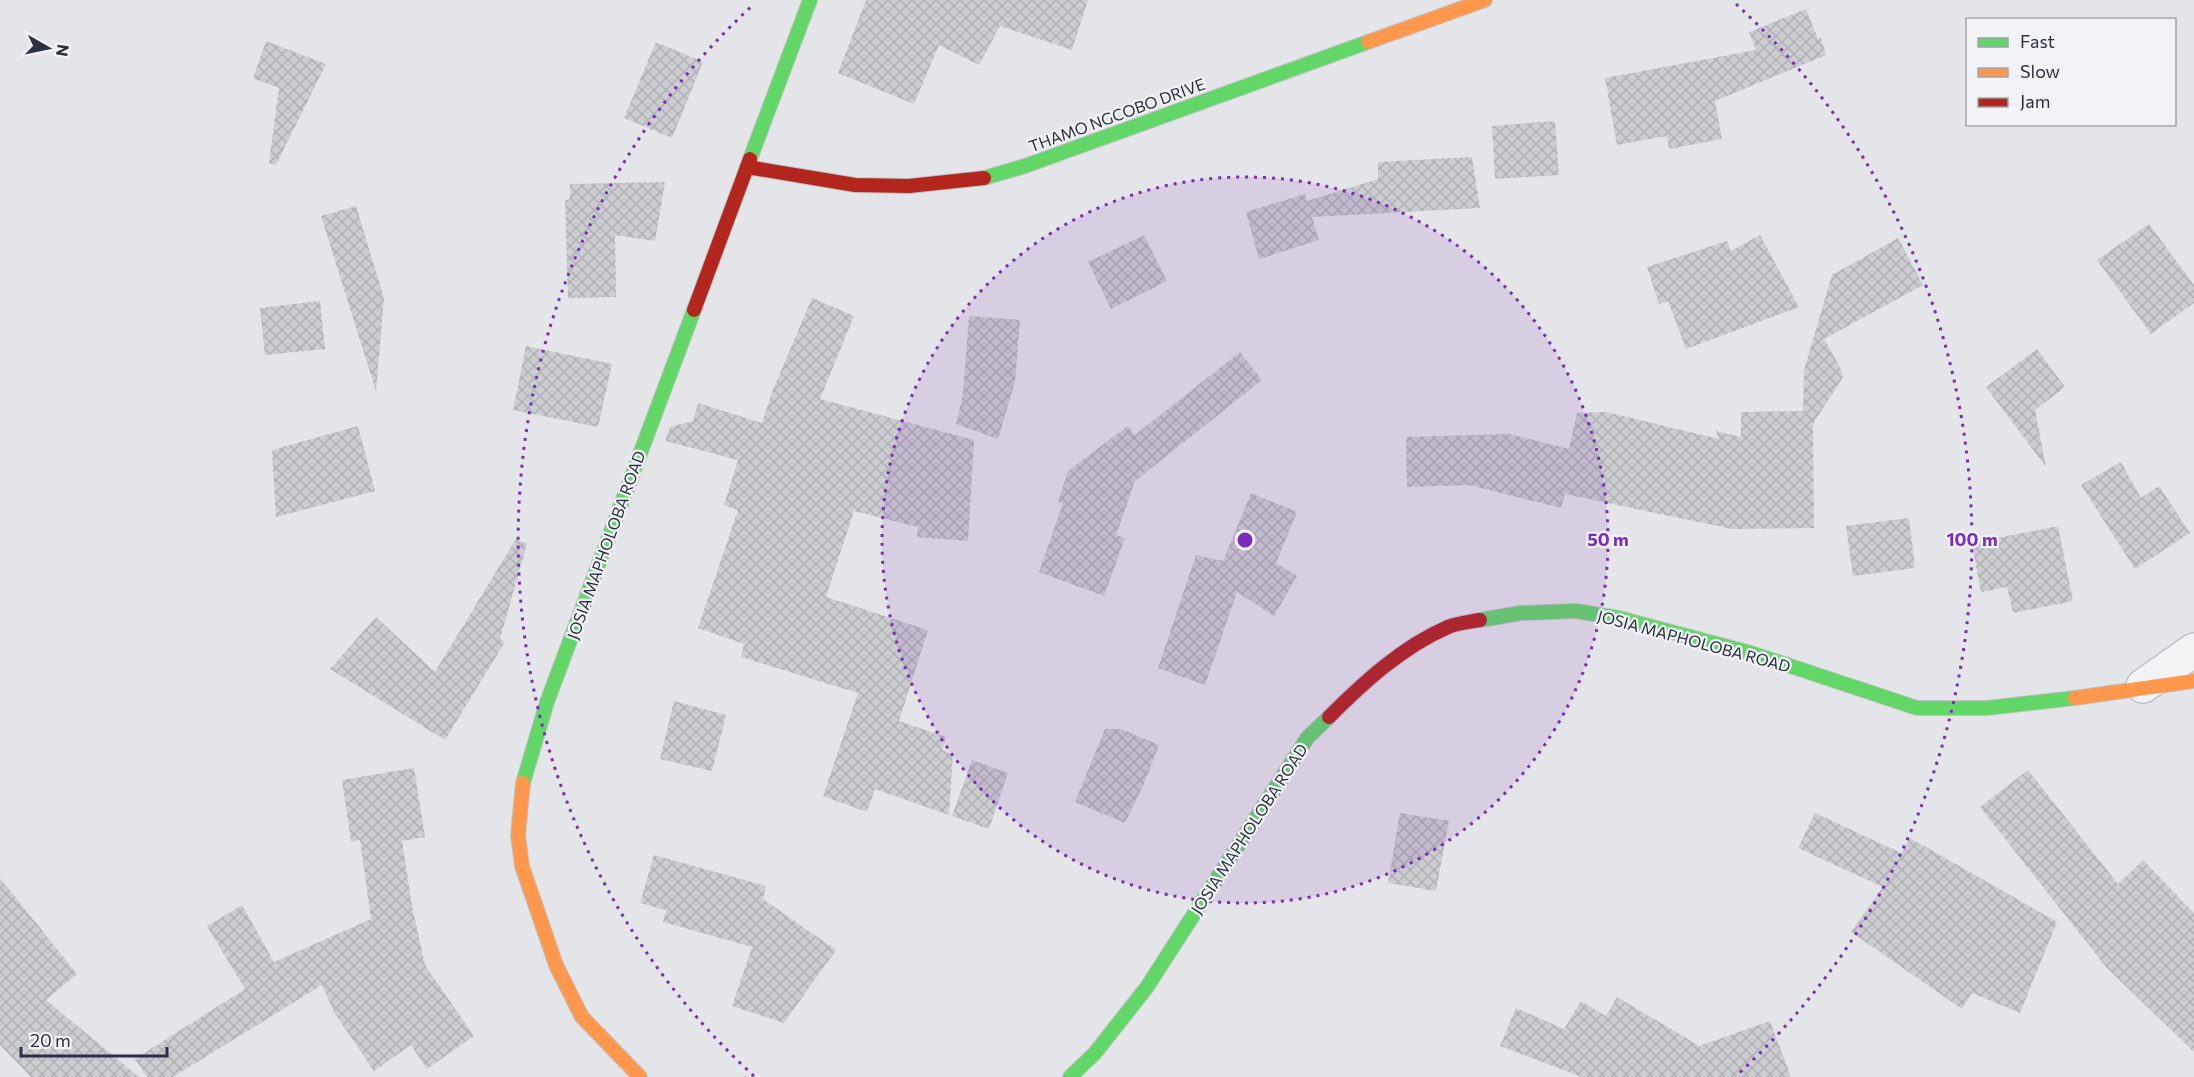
<svg xmlns="http://www.w3.org/2000/svg" width="2194" height="1077" viewBox="0 0 2194 1077" font-family="Commissioner,sans-serif">
<style>
.building{fill:url(#building-cross-hatch)}
.lines{fill:none;stroke-linecap:round;stroke-linejoin:round}
.street-casing{stroke:#c2c3c6;stroke-width:36}
.fast-casing{stroke:#c2c3c6;stroke-width:16}
.slow-casing{stroke:#c2c3c6;stroke-width:16}
.jam-casing{stroke:#c2c3c6;stroke-width:16}
.street{stroke:#f2f3f5;stroke-width:33}
.fast{stroke:#63d668;stroke-width:14}
.slow{stroke:#ff974d;stroke-width:14}
.jam{stroke:#b3261e;stroke-width:14}
.ring{fill:none;stroke:#7b2cbf;stroke-width:3;stroke-dasharray:3 6}
.labels{text-anchor:middle;stroke-width:4.5;stroke-linejoin:round;paint-order:stroke}
.street-label{font-size:16px;fill:#2b3141;stroke:#f1f3f7}
.centre{fill:#7b2cbf;stroke:#f1f3f7;stroke-width:3}
.ring-label{font-size:18px;text-anchor:middle;font-weight:bold;fill:#7b2cbf;stroke:#f1f3f7;stroke-width:4.5;stroke-linejoin:round;paint-order:stroke}
</style>
<defs>
<pattern id="building-cross-hatch" width="8" height="8" patternUnits="userSpaceOnUse" patternTransform="scale(1.5)"><rect width="8" height="8" fill="#cccdd0"/><path d="M0 0l8 8M0 8l8-8" fill="none" stroke="#afb0b4"/></pattern>
</defs>
<rect width="100%" height="100%" fill="#e4e5e8"/>
<g class="building">
<path d="M 866,0 L 1088,0 L 1072,50 L 1000,26 L 979,65 L 939,45 L 914,104 L 838,73 Z"/>
<path d="M 1806,9 L 1818,39 L 1821,38 L 1826,55 L 1715,101 L 1722,139 L 1669,149 L 1667,136 L 1617,145 L 1605,78 L 1756,50 L 1749,32 Z"/>
<path d="M 266,41 L 326,64 L 276,165 L 269,163 L 279,88 L 253,78 Z"/>
<path d="M 656,42 L 703,62 L 672,138 L 624,118 Z"/>
<path d="M 1555,121 L 1559,175 L 1495,179 L 1492,126 Z"/>
<path d="M 1472,157 L 1480,208 L 1312,217 L 1319,240 L 1259,259 L 1246,212 L 1305,194 L 1307,201 L 1378,179 L 1378,162 Z"/>
<path d="M 665,182 L 655,241 L 615,235 L 616,297 L 568,298 L 565,200 L 570,199 L 570,184 Z"/>
<path d="M 356,206 L 384,298 L 376,391 L 321,216 Z"/>
<path d="M 2149,224 L 2194,285 L 2194,303 L 2151,334 L 2097,260 Z"/>
<path d="M 1144,235 L 1167,281 L 1111,309 L 1088,262 Z"/>
<path d="M 1760,235 L 1799,307 L 1686,349 L 1668,301 L 1659,304 L 1647,267 L 1727,241 L 1731,251 Z"/>
<path d="M 1898,238 L 1923,285 L 1824,339 L 1840,367 L 1843,377 L 1813,424 L 1814,528 L 1732,529 L 1565,494 L 1561,508 L 1469,485 L 1407,487 L 1406,437 L 1509,434 L 1569,449 L 1577,413 L 1606,412 L 1719,439 L 1716,431 L 1741,437 L 1741,412 L 1803,411 L 1804,370 L 1832,275 Z"/>
<path d="M 812,298 L 854,316 L 820,399 L 974,440 L 968,541 L 917,537 L 918,527 L 854,511 L 826,597 L 928,630 L 899,721 L 946,737 L 942,750 L 953,754 L 949,815 L 875,789 L 867,812 L 823,796 L 858,693 L 741,657 L 744,644 L 698,628 L 738,510 L 724,505 L 738,460 L 665,441 L 670,427 L 693,421 L 698,403 L 762,423 L 772,392 Z"/>
<path d="M 320,301 L 325,349 L 265,355 L 260,308 Z"/>
<path d="M 969,316 L 1020,320 L 1015,382 L 998,439 L 956,424 L 963,394 Z"/>
<path d="M 526,346 L 612,364 L 598,427 L 513,410 Z"/>
<path d="M 2037,349 L 2065,387 L 2035,410 L 2046,467 L 1986,387 Z"/>
<path d="M 1240,352 L 1262,380 L 1135,481 L 1116,535 L 1125,538 L 1104,596 L 1039,572 L 1063,503 L 1058,502 L 1068,471 L 1128,426 L 1135,435 Z"/>
<path d="M 358,426 L 375,491 L 276,517 L 272,450 Z"/>
<path d="M 2121,462 L 2141,498 L 2159,486 L 2190,533 L 2135,569 L 2081,485 Z"/>
<path d="M 1251,493 L 1297,512 L 1276,563 L 1297,576 L 1274,616 L 1237,592 L 1205,685 L 1158,668 L 1196,555 L 1223,561 Z"/>
<path d="M 1909,518 L 1915,568 L 1853,576 L 1846,526 Z"/>
<path d="M 2058,526 L 2073,601 L 2013,613 L 2007,587 L 1981,592 L 1972,543 Z"/>
<path d="M 516,539 L 527,544 L 500,639 L 505,642 L 445,740 L 330,669 L 376,617 L 435,672 Z"/>
<path d="M 674,701 L 726,715 L 712,771 L 660,759 Z"/>
<path d="M 1105,729 L 1121,729 L 1159,745 L 1143,786 L 1125,823 L 1075,802 Z"/>
<path d="M 972,760 L 1008,773 L 989,829 L 952,816 Z"/>
<path d="M 414,768 L 425,837 L 402,841 L 412,906 L 425,965 L 474,1036 L 427,1069 L 411,1045 L 374,1071 L 335,1014 L 322,985 L 173,1077 L 147,1077 L 135,1059 L 245,989 L 207,926 L 242,905 L 274,962 L 371,919 L 360,840 L 351,842 L 342,780 Z"/>
<path d="M 2028,770 L 2118,884 L 2143,860 L 2194,913 L 2194,1052 L 2106,967 L 1980,807 Z"/>
<path d="M 1400,813 L 1449,821 L 1436,891 L 1388,883 Z"/>
<path d="M 1815,813 L 1901,853 L 1910,838 L 2057,922 L 2020,1013 L 1972,993 L 1962,1009 L 1851,932 L 1883,887 L 1798,848 Z"/>
<path d="M 654,855 L 766,886 L 763,899 L 836,950 L 784,1023 L 732,1006 L 752,947 L 663,922 L 666,910 L 640,903 Z"/>
<path d="M 0,878 L 77,974 L 46,1000 L 139,1077 L 31,1077 L 0,1045 Z"/>
<path d="M 1617,997 L 1703,1048 L 1702,1045 L 1770,1021 L 1791,1077 L 1582,1077 L 1500,1046 L 1516,1008 L 1564,1029 L 1581,1001 L 1606,1016 Z"/>
</g>
<g class="lines">
<defs>
<path id="street" d="M 2143,686 L 2194,650"/>
<g id="fast">
<path d="M 750,159 L 810,0"/>
<path d="M 984,178 L 1025,166 L 1368,42"/>
<path d="M 1480,620 L 1521,613 L 1576,611 L 1619,618 L 1751,653 L 1917,708 L 1987,708 L 2075,698"/>
<path d="M 523,783 L 547,702 L 694,310"/>
<path d="M 1070,1077 L 1095,1053 L 1147,987 L 1308,737 L 1329,717"/>
</g>
<g id="slow">
<path d="M 1368,42 L 1485,0"/>
<path d="M 2075,698 L 2194,681"/>
<path d="M 523,783 L 518,835 L 522,866 L 556,965 L 582,1017 L 640,1077"/>
</g>
<g id="jam">
<path d="M 747,167 L 855,185 L 909,186 L 984,178"/>
<path d="M 694,310 L 750,159"/>
<path d="M 1329,717 C 1364,682 1402,647 1448,627 C 1457,623 1469,622 1480,620"/>
</g>
</defs>
<use href="#street" class="street-casing"/>
<use href="#fast" class="fast-casing"/>
<use href="#slow" class="slow-casing"/>
<use href="#jam" class="jam-casing"/>
<use href="#street" class="street"/>
<use href="#fast" class="fast"/>
<use href="#slow" class="slow"/>
<use href="#jam" class="jam"/>
</g>
<circle cx="1245" cy="540" r="363" fill="#7b2cbf" fill-opacity=".12"/>
<g class="ring">
<circle cx="1245" cy="540" r="363"/>
<path d="M754 1076A727 727 0 0 1 754 4M1736 4A727 727 0 0 1 1736 1076"/>
</g>
<g class="labels">
<g class="street-label">
<text transform="translate(1117 115) rotate(-20)" y="6">THAMO NGCOBO DRIVE</text>
<text transform="translate(606 545) rotate(-70)" y="6">JOSIA MAPHOLOBA ROAD</text>
<text transform="translate(1694 641) rotate(15)" y="6">JOSIA MAPHOLOBA ROAD</text>
<text transform="translate(1249 829) rotate(-57)" y="6">JOSIA MAPHOLOBA ROAD</text>
</g>
</g>
<circle cx="1245" cy="540" r="9" class="centre"/>
<g class="ring-label">
<text x="1608" y="546">50 m</text>
<text x="1972" y="546">100 m</text>
</g>
<rect x="1966" y="18" width="210" height="108" fill="#f1f3f7" stroke="#a2a5ae" stroke-width="1.5"/>
<rect x="1978" y="38" width="30" height="9" fill="#63d668" stroke="#a2a5ae" stroke-width="1.5"/>
<text x="2020" y="48" font-size="18" fill="#2b3141">Fast</text>
<rect x="1978" y="68" width="30" height="9" fill="#ff974d" stroke="#a2a5ae" stroke-width="1.5"/>
<text x="2020" y="78" font-size="18" fill="#2b3141">Slow</text>
<rect x="1978" y="98" width="30" height="9" fill="#b3261e" stroke="#a2a5ae" stroke-width="1.5"/>
<text x="2020" y="108" font-size="18" fill="#2b3141">Jam</text>
<g transform="translate(48 48) rotate(99)" stroke="#f1f3f7" stroke-width="4.5" paint-order="stroke">
<path d="M0-4.5L10 22L0 15L-10 22Z" fill="#2b3141"/>
<text y="-9" font-size="16" font-weight="bold" text-anchor="middle" fill="#2b3141">N</text>
</g>
<path d="M21 1047v9h146v-9" fill="none" stroke="#2b3141" stroke-width="3"/>
<text x="30" y="1047" font-size="18" fill="#2b3141" stroke="#f1f3f7" stroke-width="4.5" paint-order="stroke">20 m</text>
</svg>
